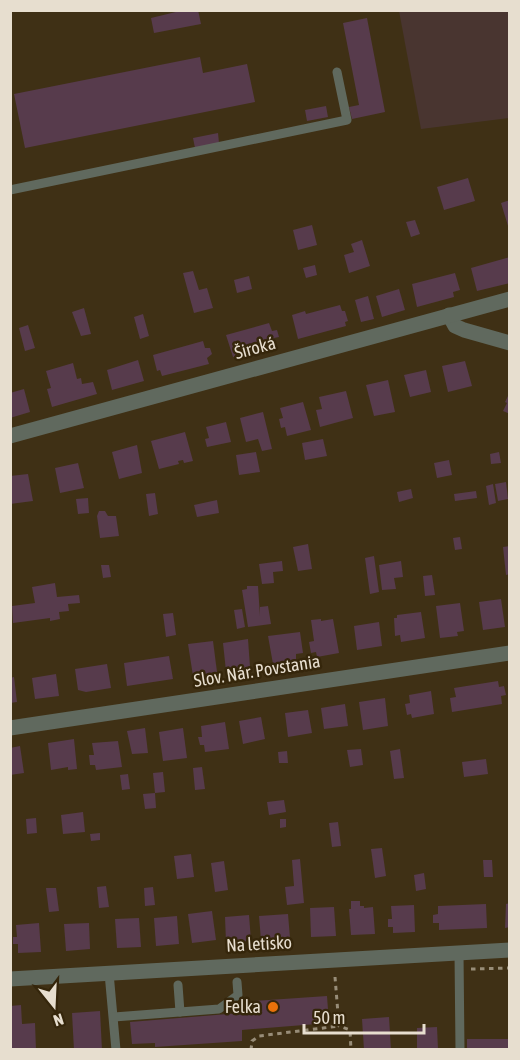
<svg xmlns="http://www.w3.org/2000/svg" width="520" height="1060" viewBox="0 0 520 1060" font-family="'Asap Condensed',sans-serif">
<style>
.industrial{fill:#493530}
.building{fill:#573b4c}
.lines{fill:none;stroke-linecap:round;stroke-linejoin:round}
.path{stroke:#988d78;stroke-width:3;stroke-dasharray:4.5 4.5;stroke-linecap:butt}
.service{stroke:#60695e;stroke-width:9}
.minor{stroke:#60695e;stroke-width:15}
.tertiary{stroke:#60695e;stroke-width:15}
.food-dot{fill:#e8710a;stroke:#35260b;stroke-width:2}
.labels{text-anchor:middle;stroke-width:5;stroke-linejoin:round;paint-order:stroke}
.street-label{font-size:18px;fill:#e7decf;stroke:#35260b}
.poi-label{font-size:18px;fill:#e7decf;stroke:#35260b;text-anchor:end}
</style>
<rect width="100%" height="100%" fill="#3f3015"/>
<path class="industrial" d="M 399,11 L 509,11 L 509,118 L 421,129 Z"/>
<g class="building">
<path d="M 184,10 L 198,10 L 201,24 L 154,33 L 151,18 Z"/>
<path d="M 367,18 L 385,112 L 352,119 L 349,107 L 359,105 L 343,23 Z"/>
<path d="M 200,57 L 203,73 L 247,64 L 255,102 L 25,148 L 14,94 Z"/>
<path d="M 326,106 L 328,117 L 307,121 L 305,110 Z"/>
<path d="M 218,133 L 219,143 L 195,148 L 193,138 Z"/>
<path d="M 468,178 L 475,201 L 444,210 L 437,187 Z"/>
<path d="M 510,200 L 510,229 L 509,229 L 501,203 Z"/>
<path d="M 415,220 L 420,234 L 411,237 L 406,222 Z"/>
<path d="M 312,225 L 317,245 L 298,250 L 293,230 Z"/>
<path d="M 362,240 L 370,266 L 349,273 L 344,255 L 354,252 L 351,244 Z"/>
<path d="M 510,257 L 510,283 L 477,291 L 471,268 Z"/>
<path d="M 315,265 L 317,275 L 306,278 L 303,268 Z"/>
<path d="M 193,271 L 199,290 L 207,288 L 213,308 L 194,313 L 183,273 Z"/>
<path d="M 455,273 L 460,290 L 453,292 L 454,297 L 417,307 L 412,284 Z"/>
<path d="M 249,276 L 252,289 L 237,293 L 234,280 Z"/>
<path d="M 399,289 L 405,310 L 382,317 L 376,296 Z"/>
<path d="M 368,296 L 374,319 L 361,322 L 355,300 Z"/>
<path d="M 340,305 L 342,311 L 345,311 L 348,321 L 345,322 L 346,326 L 298,339 L 292,315 L 305,311 L 306,314 Z"/>
<path d="M 84,308 L 91,334 L 81,336 L 72,312 Z"/>
<path d="M 143,314 L 149,336 L 140,339 L 134,317 Z"/>
<path d="M 269,323 L 272,331 L 277,330 L 279,337 L 274,338 L 276,345 L 233,357 L 226,335 Z"/>
<path d="M 28,325 L 35,348 L 25,351 L 19,328 Z"/>
<path d="M 203,341 L 205,348 L 210,348 L 212,354 L 207,358 L 209,364 L 162,376 L 160,370 L 157,371 L 153,355 Z"/>
<path d="M 138,360 L 144,381 L 112,390 L 107,370 Z"/>
<path d="M 465,361 L 472,386 L 448,392 L 442,366 Z"/>
<path d="M 73,363 L 77,379 L 81,378 L 82,384 L 93,382 L 97,394 L 52,407 L 47,389 L 51,388 L 46,371 Z"/>
<path d="M 426,370 L 431,392 L 410,397 L 404,375 Z"/>
<path d="M 388,380 L 395,412 L 374,416 L 366,385 Z"/>
<path d="M 24,389 L 30,412 L 10,418 L 10,393 Z"/>
<path d="M 346,391 L 353,418 L 320,427 L 316,410 L 322,409 L 319,397 Z"/>
<path d="M 508,396 L 510,397 L 510,414 L 503,411 L 507,403 L 505,402 Z"/>
<path d="M 303,402 L 311,430 L 287,436 L 285,427 L 281,428 L 279,419 L 283,418 L 280,408 Z"/>
<path d="M 263,412 L 272,449 L 262,451 L 258,439 L 246,442 L 240,418 Z"/>
<path d="M 226,422 L 231,442 L 207,447 L 205,439 L 209,438 L 206,427 Z"/>
<path d="M 185,432 L 193,461 L 184,463 L 183,460 L 178,461 L 179,464 L 159,469 L 151,441 Z"/>
<path d="M 323,439 L 327,456 L 305,460 L 302,443 Z"/>
<path d="M 137,445 L 142,473 L 119,479 L 112,452 Z"/>
<path d="M 256,452 L 260,472 L 239,475 L 236,455 Z"/>
<path d="M 499,452 L 501,463 L 491,464 L 490,454 Z"/>
<path d="M 449,460 L 452,475 L 437,478 L 434,463 Z"/>
<path d="M 78,463 L 84,488 L 60,493 L 55,468 Z"/>
<path d="M 28,474 L 33,501 L 10,504 L 10,476 Z"/>
<path d="M 506,482 L 508,499 L 498,501 L 495,484 Z"/>
<path d="M 493,484 L 496,503 L 489,505 L 486,486 Z"/>
<path d="M 411,489 L 413,498 L 399,502 L 397,492 Z"/>
<path d="M 476,491 L 477,498 L 455,501 L 454,494 Z"/>
<path d="M 155,493 L 158,514 L 149,516 L 146,494 Z"/>
<path d="M 88,498 L 89,513 L 78,514 L 76,499 Z"/>
<path d="M 217,500 L 219,513 L 197,517 L 194,505 Z"/>
<path d="M 99,511 L 105,511 L 108,516 L 116,516 L 119,536 L 100,538 L 97,516 Z"/>
<path d="M 460,537 L 462,549 L 455,550 L 453,538 Z"/>
<path d="M 308,544 L 312,569 L 298,571 L 293,547 Z"/>
<path d="M 510,546 L 510,574 L 506,575 L 503,547 Z"/>
<path d="M 374,556 L 379,592 L 370,594 L 365,558 Z"/>
<path d="M 282,561 L 283,571 L 273,572 L 274,583 L 262,584 L 259,564 Z"/>
<path d="M 401,561 L 403,577 L 394,578 L 396,589 L 382,590 L 379,565 Z"/>
<path d="M 101,565 L 109,565 L 111,577 L 103,578 Z"/>
<path d="M 432,575 L 435,595 L 425,596 L 423,576 Z"/>
<path d="M 55,583 L 57,597 L 79,595 L 80,603 L 68,604 L 69,611 L 59,612 L 60,619 L 50,621 L 50,618 L 13,623 L 12,606 L 35,603 L 32,587 Z"/>
<path d="M 247,586 L 258,586 L 260,616 L 260,607 L 268,606 L 271,624 L 248,627 L 242,590 L 247,589 Z"/>
<path d="M 501,599 L 505,627 L 483,630 L 479,602 Z"/>
<path d="M 460,603 L 464,631 L 457,632 L 458,636 L 440,638 L 436,606 Z"/>
<path d="M 242,609 L 245,627 L 237,629 L 234,610 Z"/>
<path d="M 421,612 L 425,638 L 401,642 L 400,635 L 395,636 L 394,618 L 397,618 L 397,615 Z"/>
<path d="M 173,613 L 176,635 L 166,637 L 163,614 Z"/>
<path d="M 321,619 L 321,621 L 333,619 L 339,653 L 317,657 L 316,652 L 311,653 L 309,642 L 314,641 L 311,620 Z"/>
<path d="M 379,622 L 382,646 L 357,650 L 354,626 Z"/>
<path d="M 300,632 L 303,653 L 296,654 L 296,660 L 273,664 L 268,636 Z"/>
<path d="M 248,639 L 250,667 L 226,671 L 223,643 Z"/>
<path d="M 213,641 L 217,672 L 193,676 L 188,644 Z"/>
<path d="M 169,656 L 173,679 L 127,686 L 124,663 Z"/>
<path d="M 107,664 L 111,688 L 86,692 L 78,690 L 75,669 Z"/>
<path d="M 56,674 L 59,696 L 35,699 L 32,678 Z"/>
<path d="M 14,677 L 17,702 L 10,703 L 10,678 Z"/>
<path d="M 498,681 L 499,687 L 504,686 L 506,695 L 501,696 L 502,704 L 452,712 L 450,698 L 456,697 L 454,688 Z"/>
<path d="M 431,691 L 434,714 L 412,718 L 411,714 L 407,715 L 405,704 L 410,703 L 409,695 Z"/>
<path d="M 385,698 L 388,726 L 363,730 L 359,702 Z"/>
<path d="M 345,704 L 348,726 L 324,729 L 321,708 Z"/>
<path d="M 308,710 L 312,733 L 288,737 L 285,713 Z"/>
<path d="M 261,717 L 265,739 L 243,744 L 239,721 Z"/>
<path d="M 225,722 L 229,749 L 205,752 L 204,745 L 200,745 L 198,737 L 202,737 L 201,726 Z"/>
<path d="M 145,728 L 148,753 L 132,754 L 127,731 Z"/>
<path d="M 183,728 L 187,758 L 163,761 L 159,732 Z"/>
<path d="M 74,739 L 77,769 L 68,770 L 68,767 L 51,770 L 48,743 Z"/>
<path d="M 118,741 L 122,767 L 96,770 L 95,765 L 90,765 L 89,755 L 94,755 L 92,743 Z"/>
<path d="M 20,746 L 24,773 L 10,775 L 10,748 Z"/>
<path d="M 361,749 L 363,765 L 350,767 L 347,750 Z"/>
<path d="M 400,749 L 404,778 L 394,779 L 390,751 Z"/>
<path d="M 287,751 L 288,763 L 279,763 L 278,752 Z"/>
<path d="M 486,759 L 488,774 L 464,777 L 462,762 Z"/>
<path d="M 202,767 L 205,789 L 195,790 L 193,768 Z"/>
<path d="M 163,772 L 165,792 L 155,793 L 153,773 Z"/>
<path d="M 128,774 L 130,789 L 122,790 L 120,775 Z"/>
<path d="M 155,793 L 156,808 L 145,809 L 143,794 Z"/>
<path d="M 284,800 L 286,812 L 269,815 L 267,802 Z"/>
<path d="M 83,812 L 85,832 L 63,834 L 61,815 Z"/>
<path d="M 36,818 L 37,833 L 27,834 L 26,819 Z"/>
<path d="M 280,819 L 286,819 L 286,827 L 280,828 Z"/>
<path d="M 338,822 L 341,846 L 332,847 L 329,823 Z"/>
<path d="M 100,833 L 100,840 L 91,841 L 90,834 Z"/>
<path d="M 382,848 L 386,876 L 375,878 L 371,849 Z"/>
<path d="M 191,854 L 194,877 L 177,879 L 174,856 Z"/>
<path d="M 300,859 L 304,903 L 287,905 L 285,887 L 294,886 L 292,860 Z"/>
<path d="M 483,860 L 492,860 L 493,877 L 484,877 Z"/>
<path d="M 224,861 L 228,890 L 215,892 L 211,863 Z"/>
<path d="M 424,873 L 426,889 L 416,891 L 414,875 Z"/>
<path d="M 106,886 L 109,907 L 99,908 L 97,887 Z"/>
<path d="M 153,887 L 155,905 L 145,906 L 144,888 Z"/>
<path d="M 46,888 L 56,888 L 59,911 L 49,912 Z"/>
<path d="M 351,901 L 360,901 L 360,906 L 364,906 L 364,908 L 373,907 L 375,934 L 351,935 L 349,909 L 351,909 Z"/>
<path d="M 510,903 L 510,927 L 505,928 L 506,904 Z"/>
<path d="M 486,904 L 487,928 L 439,930 L 439,923 L 433,923 L 433,915 L 438,914 L 438,906 Z"/>
<path d="M 414,905 L 415,932 L 393,933 L 393,927 L 388,927 L 388,919 L 392,919 L 391,906 Z"/>
<path d="M 334,907 L 336,936 L 311,937 L 310,908 Z"/>
<path d="M 212,911 L 216,940 L 192,943 L 188,914 Z"/>
<path d="M 288,914 L 290,938 L 261,940 L 259,916 Z"/>
<path d="M 249,915 L 251,941 L 226,942 L 225,917 Z"/>
<path d="M 177,916 L 179,944 L 156,946 L 154,918 Z"/>
<path d="M 139,918 L 141,947 L 117,948 L 115,919 Z"/>
<path d="M 39,923 L 41,952 L 18,953 L 18,944 L 13,944 L 13,937 L 17,937 L 16,925 Z"/>
<path d="M 89,923 L 90,949 L 66,951 L 64,924 Z"/>
<path d="M 327,996 L 329,1023 L 242,1030 L 242,1041 L 155,1047 L 155,1043 L 132,1044 L 130,1022 L 240,1013 L 240,1002 Z"/>
<path d="M 21,1005 L 22,1024 L 35,1023 L 36,1050 L 10,1050 L 10,1006 Z"/>
<path d="M 100,1011 L 102,1050 L 74,1050 L 72,1013 Z"/>
<path d="M 389,1017 L 391,1050 L 364,1050 L 362,1019 Z"/>
<path d="M 437,1027 L 438,1049 L 417,1050 L 417,1028 Z"/>
<rect x="467" y="1039" width="43" height="11"/>
</g>
<g class="lines">
<g class="path">
<path d="M 471,969 L 510,968"/>
<path d="M 335,977 L 339,1026 L 350,1030 L 351,1050"/>
<path d="M 404,1048 L 404,1050"/>
<path d="M 251,1050 L 252,1041 L 259,1036 L 339,1026"/>
</g>
<g class="service">
<path d="M 10,190 L 347,120 L 337,72"/>
<path d="M 459,953 L 460,1050"/>
<path d="M 109,973 L 116,1050"/>
<path d="M 178,985 L 180,1012"/>
<path d="M 114,1017 L 219,1009 L 238,995 L 237,982"/>
</g>
<g class="minor">
<path d="M 449,315 L 455,326 L 464,330 L 510,343"/>
<path d="M 10,436 L 510,299"/>
<path d="M 10,728 L 510,653"/>
</g>
<path class="tertiary" d="M 10,979 L 510,950"/>
</g>
<circle class="food-dot" cx="273" cy="1007" r="6"/>
<g class="labels">
<g class="street-label">
<text transform="translate(255 348) rotate(-15)" y="6">Široká</text>
<text transform="translate(257 671) rotate(-9)" y="6">Slov. Nár. Povstania</text>
<text transform="translate(259 944) rotate(-3)" y="6">Na letisko</text>
</g>
<g class="poi-label">
<text x="261" y="1013">Felka</text>
</g>
</g>
<rect width="520" height="1060" fill="none" stroke="#e7decf" stroke-width="24"/>
<g transform="translate(54 1006) rotate(162)" stroke="#35260b" stroke-width="4.5" paint-order="stroke">
<path d="M0-4.5L10 22L0 15L-10 22Z" fill="#e7decf"/>
<text y="-9" font-size="16" font-weight="bold" text-anchor="middle" fill="#e7decf">N</text>
</g>
<path d="M304 1024v9h120v-9" fill="none" stroke="#e7decf" stroke-width="3"/>
<text x="313" y="1024" font-size="18" fill="#e7decf" stroke="#35260b" stroke-width="4.5" paint-order="stroke">50 m</text>
</svg>
